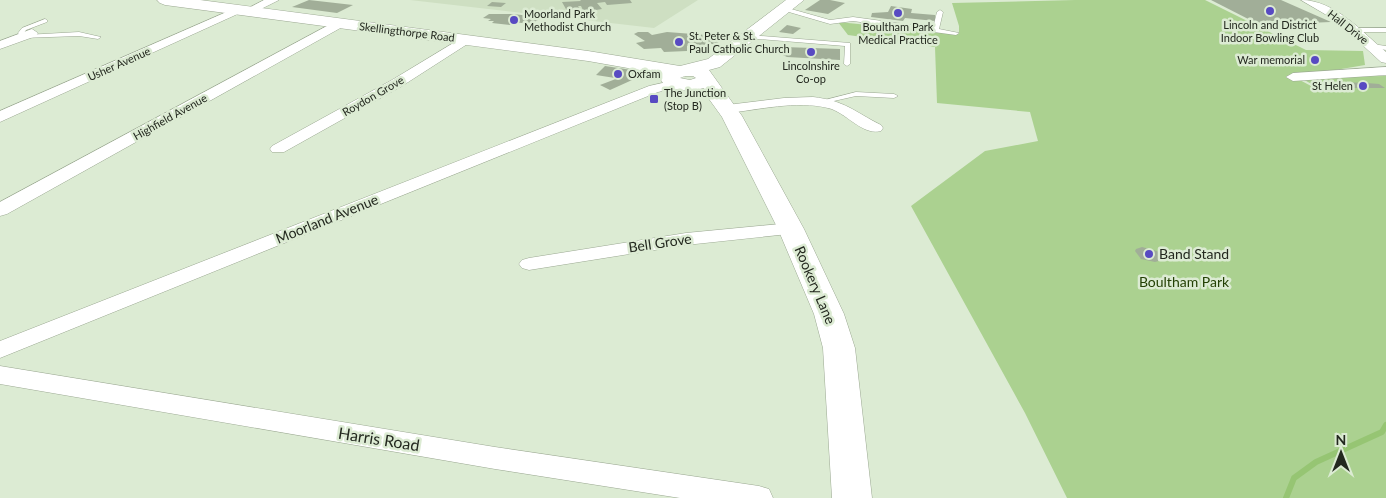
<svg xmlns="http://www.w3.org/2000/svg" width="1386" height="498" viewBox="0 0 1386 498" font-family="Lato,sans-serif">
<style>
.built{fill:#cedfc2}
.green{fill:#abd190}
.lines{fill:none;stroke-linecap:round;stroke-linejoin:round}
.stream{stroke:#96c573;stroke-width:6}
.building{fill:#a1ae98}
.lane-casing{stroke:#9ba892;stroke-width:1}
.street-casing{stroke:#9ba892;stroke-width:1}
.secondary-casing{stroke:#9ba892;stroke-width:1}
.lane{fill:#fff;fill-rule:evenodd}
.street{fill:#fff;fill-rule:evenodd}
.secondary{fill:#fff;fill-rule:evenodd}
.poi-dot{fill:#584ac2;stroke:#dcebd3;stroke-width:2}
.labels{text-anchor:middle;stroke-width:5;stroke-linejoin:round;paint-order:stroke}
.far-poi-label{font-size:11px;fill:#23281f;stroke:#dcebd3;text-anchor:start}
.far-street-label{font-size:11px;fill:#23281f;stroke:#dcebd3}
.street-label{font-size:14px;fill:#23281f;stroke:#dcebd3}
.poi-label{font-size:14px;fill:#23281f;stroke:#dcebd3;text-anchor:start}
.park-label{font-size:14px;fill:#244105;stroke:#dcebd3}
.near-street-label{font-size:16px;fill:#23281f;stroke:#dcebd3}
</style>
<rect width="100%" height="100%" fill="#dcebd3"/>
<path class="built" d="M 410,0 L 698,0 L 654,28 Z"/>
<path class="green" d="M 1075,0 L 1205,0 L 1306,50 L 1363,51 L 1365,65 L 1294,77 L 1313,87 L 1317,87 L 1299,77 L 1386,76 L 1386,498 L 1067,498 L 1025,413 L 911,206 L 985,151 L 1038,141 L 1030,112 L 937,103 L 935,47 L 848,35 L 838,22 L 959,34 L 959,26 L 952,3 Z"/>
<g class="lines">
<path class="stream" d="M 1286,498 L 1294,478 L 1316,462 L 1382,432 L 1386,425"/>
</g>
<g class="building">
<path d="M 309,0 L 353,5 L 337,13 L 292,7 Z"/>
<path d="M 580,0 L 630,0 L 632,3 L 607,5 L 605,2 L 597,3 L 602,9 L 584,12 L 581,6 L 578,6 L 580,9 L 567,11 L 562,2 L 581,1 Z"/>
<path d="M 820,0 L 830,0 L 845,3 L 828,14 L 805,10 Z"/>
<path d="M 1211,0 L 1281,0 L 1331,22 L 1260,25 Z"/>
<path d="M 492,2 L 506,3 L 501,7 L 487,6 Z"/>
<path d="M 891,6 L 912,9 L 911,13 L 935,15 L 935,21 L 905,18 L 903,21 L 871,17 L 872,13 L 888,12 Z"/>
<path d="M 489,14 L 513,14 L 539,17 L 537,18 L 540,19 L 530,24 L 514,22 L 510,25 L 492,23 L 494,21 L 488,21 L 491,19 L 483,18 Z"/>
<path d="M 787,25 L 801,28 L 793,34 L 779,32 Z"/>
<path d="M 638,32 L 648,32 L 652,35 L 667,32 L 719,36 L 718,44 L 705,44 L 705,46 L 694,44 L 687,46 L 687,51 L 664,52 L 661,48 L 644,49 L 636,43 L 645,41 L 634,34 Z"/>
<path d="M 784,47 L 840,49 L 840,60 L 787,57 L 783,55 Z"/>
<path d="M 605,66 L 632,70 L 639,73 L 641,76 L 610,90 L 600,85 L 621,77 L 615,78 L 596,75 Z"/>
<path d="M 1337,82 L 1367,83 L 1379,84 L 1385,88 L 1347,88 Z"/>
<path d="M 1142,247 L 1157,251 L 1163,256 L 1162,260 L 1155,262 L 1141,259 L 1135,251 L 1136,249 Z"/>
</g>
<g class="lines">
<defs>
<g id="lane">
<path d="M 784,7 L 830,20 L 853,17 L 933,28 L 937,12 L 940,10 L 943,12 L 939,29 L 959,33 L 956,35 L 853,21 L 830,24 L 782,10 L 781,9 Z"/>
<path d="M 45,19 L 47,20 L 47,22 L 26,30 L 24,33 L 25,35 L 79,32 L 101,37 L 98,39 L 79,36 L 21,38 L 18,33 L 22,28 Z"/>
<path d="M 1386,28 L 1386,32 L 1354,32 L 1351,30 L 1354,28 Z"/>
<path d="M 749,35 L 850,43 L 850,64 L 847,66 L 844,64 L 845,46 L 747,38 L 747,36 Z"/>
<path d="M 1372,44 L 1386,46 L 1386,50 L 1370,47 L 1369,46 Z"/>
<path d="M 856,92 L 894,94 L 898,96 L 894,98 L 856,96 L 825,103 L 821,101 Z"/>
</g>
<g id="street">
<path d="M 264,0 L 279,0 L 253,13 L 245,13 L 243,11 Z"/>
<path d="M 1301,0 C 1335,0 1362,32 1386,52 L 1386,63 L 1381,62 L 1335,20 Z"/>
<path d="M 238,7 L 244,10 L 242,12 L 0,122 L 0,111 Z"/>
<path d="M 340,19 L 346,23 L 344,26 L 7,214 L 0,216 L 0,202 Z"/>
<path d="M 32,29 L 38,33 L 36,36 L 0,49 L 0,41 Z"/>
<path d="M 465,36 L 469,37 L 471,40 L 469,43 L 402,86 L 284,152 L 272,152 L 270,149 L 272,146 L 392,80 Z"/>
<path d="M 1386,67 L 1386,75 L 1293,81 L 1286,77 L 1293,73 Z"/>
<path d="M 676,80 L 683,84 L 681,87 L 658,92 L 0,358 L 0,341 L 649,86 Z"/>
<path d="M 813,97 C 846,101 853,111 881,125 L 883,128 L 881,131 C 862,136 846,112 828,108 C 796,100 759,110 727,113 L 722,112 L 720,109 L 722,106 L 727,105 L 784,98 Z"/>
<path d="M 791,223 L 798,225 L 801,229 L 798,233 L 686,245 L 529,270 L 522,268 L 519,264 L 522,260 L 529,258 L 686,233 Z"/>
<path d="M 0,366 L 495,447 L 759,486 L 769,489 L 773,498 L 680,498 L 495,469 L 0,384 Z"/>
</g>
<path id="secondary" d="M 157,0 L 200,0 L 588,51 L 680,66 L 708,59 L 786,0 L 804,0 L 720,67 L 709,70 L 742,116 L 804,229 L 844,314 L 855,348 L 872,498 L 832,498 L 823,348 L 814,314 L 778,229 L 722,117 L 704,92 L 704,88 C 690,92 679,91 665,86 L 659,77 L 662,74 L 588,61 L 165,5 L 160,3 ZM 685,76 L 693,76 L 696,78 L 690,80 L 680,78 Z"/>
</defs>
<use href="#lane" class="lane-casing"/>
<use href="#street" class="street-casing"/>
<use href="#secondary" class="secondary-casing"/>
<use href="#lane" class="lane"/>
<use href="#street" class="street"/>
<use href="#secondary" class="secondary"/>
</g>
<g class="poi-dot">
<circle cx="1270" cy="11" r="5"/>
<circle cx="898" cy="13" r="5"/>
<circle cx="514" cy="20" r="5"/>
<circle cx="679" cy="42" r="5"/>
<circle cx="811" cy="52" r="5"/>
<circle cx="1315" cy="60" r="5"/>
<circle cx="618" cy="74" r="5"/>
<circle cx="1363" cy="86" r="5"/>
<rect x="649" y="94" width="10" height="10" rx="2.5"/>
<circle cx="1149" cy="254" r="5"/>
</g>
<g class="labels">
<g class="far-poi-label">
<text x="524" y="18">Moorland Park<tspan x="524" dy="13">Methodist Church</tspan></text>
<text x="1270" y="29" text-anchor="middle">Lincoln and District<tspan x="1270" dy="13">Indoor Bowling Club</tspan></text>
<text x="898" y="31" text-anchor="middle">Boultham Park<tspan x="898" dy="13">Medical Practice</tspan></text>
<text x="689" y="40">St. Peter &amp; St.<tspan x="689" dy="13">Paul Catholic Church</tspan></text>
<text x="1305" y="64" text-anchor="end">War memorial</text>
<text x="811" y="70" text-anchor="middle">Lincolnshire<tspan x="811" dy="13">Co-op</tspan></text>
<text x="628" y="78">Oxfam</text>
<text x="1353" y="90" text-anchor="end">St Helen</text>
<text x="664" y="97">The Junction<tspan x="664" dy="13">(Stop B)</tspan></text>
</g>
<g class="far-street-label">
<text transform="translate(1348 27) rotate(38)" y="4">Hall Drive</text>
<text transform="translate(407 32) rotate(7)" y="4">Skellingthorpe Road</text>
<text transform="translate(119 64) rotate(-24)" y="4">Usher Avenue</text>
<text transform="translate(373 96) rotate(-30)" y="4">Roydon Grove</text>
<text transform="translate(170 117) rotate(-29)" y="4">Highfield Avenue</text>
</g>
<g class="street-label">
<text transform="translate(327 219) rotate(-22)" y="5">Moorland Avenue</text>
<text transform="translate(660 243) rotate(-8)" y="5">Bell Grove</text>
<text transform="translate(815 285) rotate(67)" y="5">Rookery Lane</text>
</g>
<g class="poi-label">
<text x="1159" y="259">Band Stand</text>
</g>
<g class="park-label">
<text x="1184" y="287">Boultham Park</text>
</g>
<g class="near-street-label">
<text transform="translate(379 439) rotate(9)" y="6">Harris Road</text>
</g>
</g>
<g transform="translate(1341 453)" stroke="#dcebd3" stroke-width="4" paint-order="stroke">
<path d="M0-4L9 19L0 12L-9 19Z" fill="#23281f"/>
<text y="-8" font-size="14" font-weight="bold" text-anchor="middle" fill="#23281f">N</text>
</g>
</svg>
